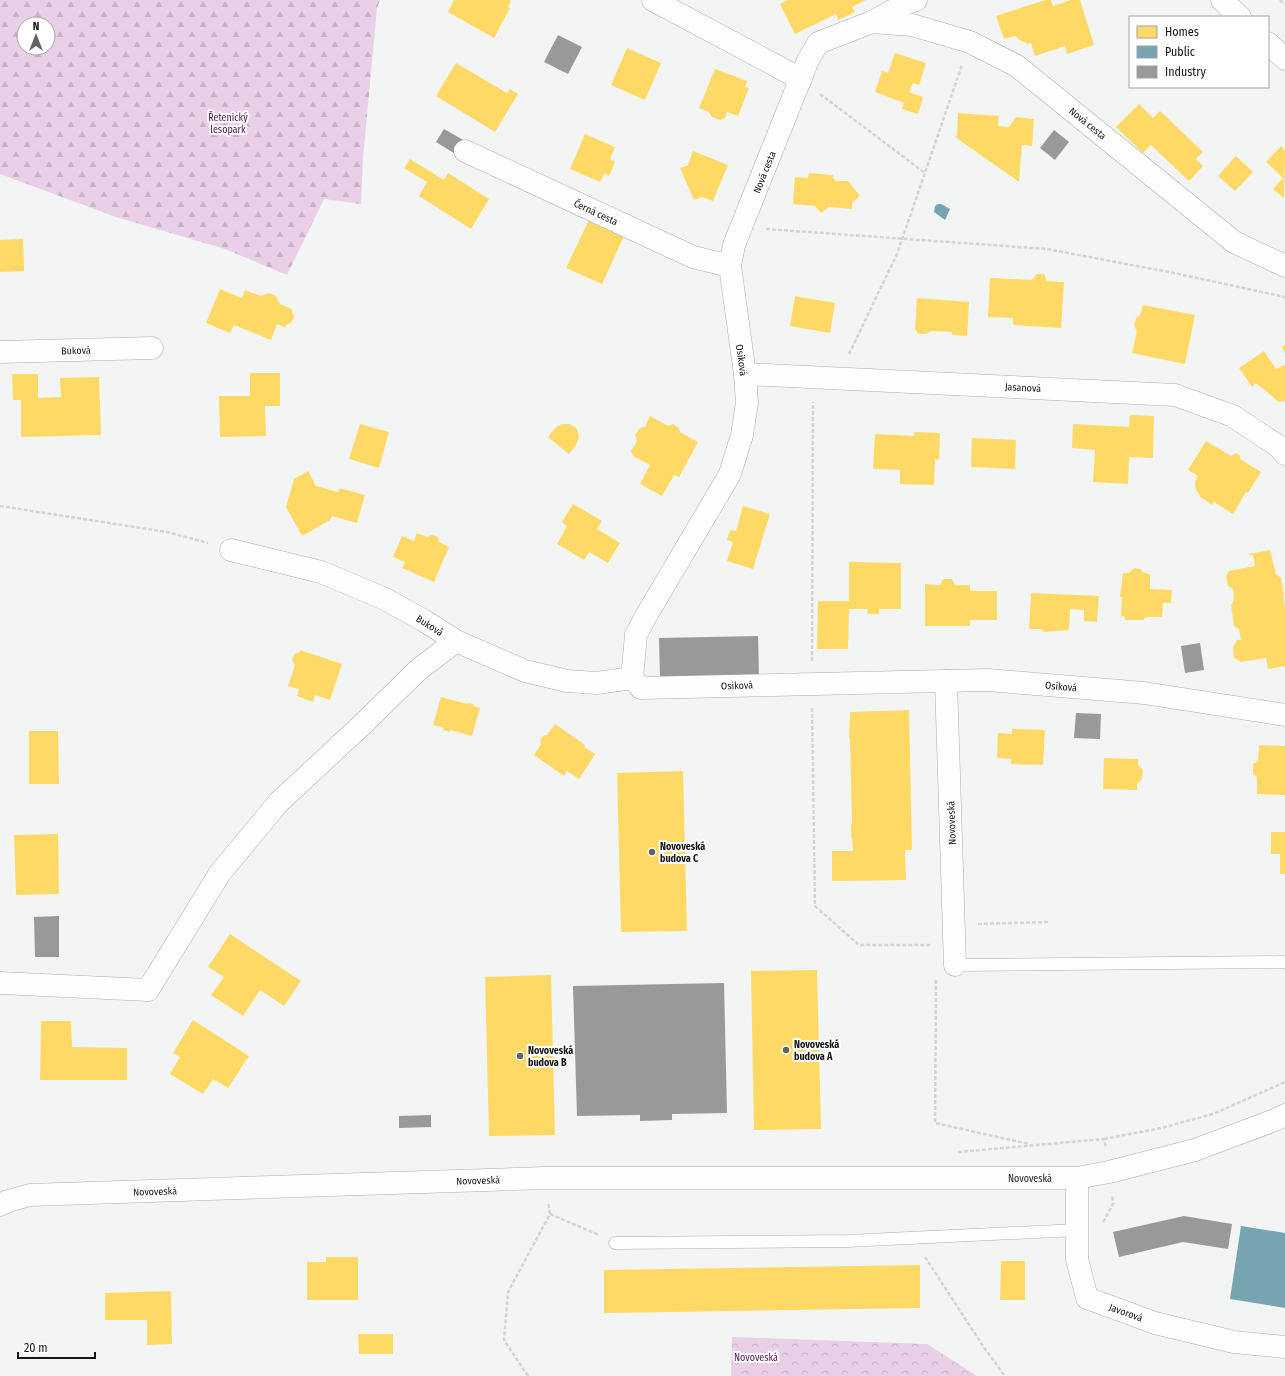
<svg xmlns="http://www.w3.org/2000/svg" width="1285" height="1376" viewBox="0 0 1285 1376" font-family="'Fira Sans Condensed',sans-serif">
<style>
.forest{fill:url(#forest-firs);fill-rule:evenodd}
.park{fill:url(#park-crowns)}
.homes{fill:#ffd966}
.public{fill:#76a5af}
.industry{fill:#999}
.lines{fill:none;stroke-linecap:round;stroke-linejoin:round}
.lane-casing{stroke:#abaeac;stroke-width:13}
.street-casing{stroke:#abaeac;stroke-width:23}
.secondary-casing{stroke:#abaeac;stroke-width:23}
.path{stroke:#d3d5d4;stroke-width:2.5;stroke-dasharray:4 2;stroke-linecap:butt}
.lane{stroke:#fdfefd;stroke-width:12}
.street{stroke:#fdfefd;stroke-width:22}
.secondary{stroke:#fdfefd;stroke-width:22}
.poi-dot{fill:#616361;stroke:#fff;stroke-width:1.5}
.labels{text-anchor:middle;stroke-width:4;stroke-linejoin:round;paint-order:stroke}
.park-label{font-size:10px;fill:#4e124e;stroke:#fff}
.street-label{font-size:10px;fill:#131513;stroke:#fff}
.poi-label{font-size:10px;font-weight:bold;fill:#131513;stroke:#fff;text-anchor:start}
</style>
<defs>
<pattern id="forest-firs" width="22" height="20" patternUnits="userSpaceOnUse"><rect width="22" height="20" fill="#e9d0e8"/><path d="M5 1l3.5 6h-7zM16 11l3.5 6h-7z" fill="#c7b2c6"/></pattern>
<pattern id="park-crowns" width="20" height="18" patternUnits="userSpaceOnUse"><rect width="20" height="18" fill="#e9d0e8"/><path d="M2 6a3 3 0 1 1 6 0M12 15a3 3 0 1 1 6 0" fill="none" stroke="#c7b2c6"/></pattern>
</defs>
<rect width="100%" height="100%" fill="#f2f5f3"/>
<path class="forest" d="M 0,0 L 380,0 L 377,8 L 363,158 L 361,204 L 324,199 L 287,275 L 225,249 L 116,217 L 0,174 ZM 24,24 L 48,24 L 48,48 L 24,48 Z"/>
<path class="park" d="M 732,1337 L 927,1344 L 977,1376 L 731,1376 Z"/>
<g class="homes">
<path d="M 454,0 L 510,0 L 511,1 L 508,7 L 510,8 L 494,38 L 448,12 Z"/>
<path d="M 787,0 L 866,0 L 852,7 L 855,12 L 838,20 L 836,14 L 795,34 L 780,4 Z"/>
<path d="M 1045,0 L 1051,0 L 1053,6 L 1071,0 L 1080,0 L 1094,45 L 1067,54 L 1065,46 L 1035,56 L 1031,43 L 1028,44 L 1018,39 L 1016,36 L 1004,39 L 996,16 Z"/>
<path d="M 627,48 L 661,63 L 645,100 L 611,85 Z"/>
<path d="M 895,53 L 926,63 L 919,85 L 913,83 L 909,92 L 923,97 L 918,114 L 902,109 L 904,103 L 875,92 L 882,71 L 888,73 Z"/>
<path d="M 456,63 L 507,93 L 510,89 L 518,94 L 495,132 L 436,96 Z"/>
<path d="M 715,69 L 747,81 L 745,87 L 749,88 L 738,116 L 727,112 L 725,118 L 720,120 L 712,117 L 709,112 L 699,108 Z"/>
<path d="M 1139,104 L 1153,118 L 1160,111 L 1203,152 L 1196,159 L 1203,166 L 1189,181 L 1151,145 L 1143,153 L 1116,127 Z"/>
<path d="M 958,113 L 999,116 L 998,126 L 1009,127 L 1016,117 L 1034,119 L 1032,146 L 1022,145 L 1019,182 L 955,137 L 957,135 Z"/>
<path d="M 585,134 L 615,147 L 610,159 L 615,162 L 609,176 L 604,174 L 600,182 L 570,169 Z"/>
<path d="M 1281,146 L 1285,151 L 1284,198 L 1273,189 L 1283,178 L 1266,162 Z"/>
<path d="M 693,151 L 728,165 L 713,201 L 702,197 L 694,200 L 680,168 L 688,165 Z"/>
<path d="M 1236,156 L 1253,172 L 1235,191 L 1218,176 Z"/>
<path d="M 410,159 L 444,180 L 448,173 L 489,199 L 471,229 L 419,196 L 427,182 L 404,168 Z"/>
<path d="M 809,173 L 833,175 L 833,179 L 835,179 L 835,181 L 848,181 L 860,196 L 852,203 L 852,209 L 829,207 L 821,213 L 815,206 L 793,204 L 795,177 L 808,178 Z"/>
<path d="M 589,220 L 624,236 L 602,284 L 566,268 Z"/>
<path d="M 23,239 L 24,271 L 0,272 L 0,240 Z"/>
<path d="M 1037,274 L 1044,274 L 1047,281 L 1064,282 L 1061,328 L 1013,325 L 1013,318 L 988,317 L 990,278 L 1032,280 Z"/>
<path d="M 220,289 L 242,298 L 245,290 L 261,296 L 269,293 L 276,296 L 280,304 L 292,309 L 292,311 L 294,317 L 291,323 L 286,325 L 285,328 L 277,324 L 271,340 L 234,325 L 230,333 L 206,323 Z"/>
<path d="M 795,296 L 835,303 L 830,333 L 790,326 Z"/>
<path d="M 917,298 L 969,302 L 967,336 L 952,335 L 952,332 L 932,331 L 925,334 L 919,334 L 915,329 Z"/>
<path d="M 1143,305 L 1195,315 L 1185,364 L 1132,353 L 1137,331 L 1134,326 L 1136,318 L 1140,315 Z"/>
<path d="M 1285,345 L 1285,354 L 1282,346 Z"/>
<path d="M 1264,351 L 1276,369 L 1285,365 L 1285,401 L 1279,402 L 1256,383 L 1252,387 L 1239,368 Z"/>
<path d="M 250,373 L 280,373 L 280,406 L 265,406 L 266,436 L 220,437 L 219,396 L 250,396 Z"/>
<path d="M 12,374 L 38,374 L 38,398 L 61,397 L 60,378 L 99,377 L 101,435 L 21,437 L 21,400 L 13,400 Z"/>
<path d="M 1130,415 L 1154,416 L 1153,458 L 1129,457 L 1128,484 L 1093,482 L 1095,450 L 1072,448 L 1073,424 L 1129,427 Z"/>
<path d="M 650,416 L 668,426 L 673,424 L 679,428 L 680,432 L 698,442 L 679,477 L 674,475 L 662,496 L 640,484 L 650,465 L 633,456 L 631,451 L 637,441 L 635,435 L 640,428 L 645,427 Z"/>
<path d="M 360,424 L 389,432 L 379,468 L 349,459 Z"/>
<path d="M 562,424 L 570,424 L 577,429 L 579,437 L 576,445 L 569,454 L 548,437 L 555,428 Z"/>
<path d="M 914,432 L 940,433 L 939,460 L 935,459 L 934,485 L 900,484 L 900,470 L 873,469 L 875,434 L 914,436 Z"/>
<path d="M 972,438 L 1016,440 L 1015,469 L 971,467 Z"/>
<path d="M 1206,441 L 1231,456 L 1236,453 L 1240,456 L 1240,459 L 1261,472 L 1248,493 L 1246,492 L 1233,514 L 1214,502 L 1212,505 L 1199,496 L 1200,495 L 1196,490 L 1195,482 L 1198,476 L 1188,470 Z"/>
<path d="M 308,471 L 316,486 L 338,492 L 340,488 L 365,495 L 357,523 L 332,516 L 330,520 L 302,536 L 286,507 L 294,479 Z"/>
<path d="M 573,504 L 602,521 L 597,529 L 620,543 L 608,563 L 589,552 L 584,560 L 557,544 L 567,526 L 562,522 Z"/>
<path d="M 743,506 L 770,514 L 753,569 L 727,561 L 733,542 L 727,540 L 730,530 L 736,531 Z"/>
<path d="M 417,533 L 427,537 L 432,535 L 438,537 L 439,542 L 449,547 L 434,582 L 402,568 L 405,562 L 393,557 L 402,536 L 414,541 Z"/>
<path d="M 1270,550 L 1276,574 L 1281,578 L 1284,594 L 1283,594 L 1285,607 L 1285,666 L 1268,669 L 1266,658 L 1241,662 L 1234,658 L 1233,647 L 1237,640 L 1241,640 L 1239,629 L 1234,626 L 1231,605 L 1234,600 L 1233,589 L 1228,586 L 1226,576 L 1229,571 L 1255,566 L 1253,555 L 1249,555 L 1249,554 Z"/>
<path d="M 849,562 L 901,563 L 901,609 L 879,609 L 879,614 L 867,614 L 868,609 L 849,609 L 848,649 L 817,649 L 818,601 L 849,601 Z"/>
<path d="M 1134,568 L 1140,569 L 1144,573 L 1150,574 L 1150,589 L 1172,590 L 1171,603 L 1163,603 L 1162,617 L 1148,617 L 1144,618 L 1144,620 L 1125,620 L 1125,617 L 1121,616 L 1122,597 L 1120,597 L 1123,573 L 1129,573 Z"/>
<path d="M 943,579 L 952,579 L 955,585 L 970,585 L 970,591 L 997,591 L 997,620 L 970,620 L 970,626 L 925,626 L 925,584 L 940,585 Z"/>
<path d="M 1031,593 L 1099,596 L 1097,622 L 1084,621 L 1084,610 L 1070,609 L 1069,630 L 1044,632 L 1041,629 L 1029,629 Z"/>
<path d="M 300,650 L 342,664 L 330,700 L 315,695 L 313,702 L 297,696 L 299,689 L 288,686 L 295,665 L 292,660 L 294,654 L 300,652 Z"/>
<path d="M 441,697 L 467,704 L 468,703 L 474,704 L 473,706 L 480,708 L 472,736 L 450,730 L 450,732 L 443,730 L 444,728 L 433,725 Z"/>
<path d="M 909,710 L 912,850 L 905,850 L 906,880 L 832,881 L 832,851 L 853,851 L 852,837 L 851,838 L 851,824 L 852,824 L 850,739 L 849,739 L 850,712 Z"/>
<path d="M 555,724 L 585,745 L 584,747 L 595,754 L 579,779 L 567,771 L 564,776 L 534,755 L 541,744 L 540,740 L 543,736 L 547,735 Z"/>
<path d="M 1012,729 L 1045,730 L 1043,765 L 1011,764 L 1011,759 L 997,758 L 998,733 L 1012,734 Z"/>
<path d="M 29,731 L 58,731 L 59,784 L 29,784 Z"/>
<path d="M 1259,745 L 1285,746 L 1285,795 L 1257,794 L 1257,777 L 1253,774 L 1253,764 L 1258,761 Z"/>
<path d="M 1104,758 L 1138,759 L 1138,765 L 1143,770 L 1142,779 L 1137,784 L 1137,790 L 1103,789 Z"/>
<path d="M 683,771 L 687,931 L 621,932 L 617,773 Z"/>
<path d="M 1271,832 L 1285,832 L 1285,874 L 1280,874 L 1280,854 L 1271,854 Z"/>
<path d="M 58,834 L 59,894 L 16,895 L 14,835 Z"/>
<path d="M 230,934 L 301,981 L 284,1006 L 260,990 L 243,1016 L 211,995 L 224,977 L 208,967 Z"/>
<path d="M 817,970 L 821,1129 L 754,1130 L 751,971 Z"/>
<path d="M 551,975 L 555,1135 L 489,1136 L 485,977 Z"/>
<path d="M 193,1020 L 249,1056 L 228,1088 L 213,1079 L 203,1094 L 170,1074 L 180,1057 L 173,1053 Z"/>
<path d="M 41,1021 L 71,1021 L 72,1047 L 127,1048 L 127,1080 L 40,1080 Z"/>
<path d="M 326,1257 L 358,1257 L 358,1300 L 307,1300 L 307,1262 L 326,1262 Z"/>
<path d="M 1001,1261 L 1025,1261 L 1025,1300 L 1000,1300 Z"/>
<path d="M 920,1265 L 920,1308 L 604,1313 L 604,1270 Z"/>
<path d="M 171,1291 L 172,1344 L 147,1345 L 147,1320 L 105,1320 L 105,1293 Z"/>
<path d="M 358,1334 L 393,1334 L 393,1354 L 359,1354 Z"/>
</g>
<g class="public">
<path d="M 938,204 L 941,204 L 950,209 L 945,220 L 934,212 L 935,206 Z"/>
<path d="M 1241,1226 L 1285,1233 L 1285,1308 L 1230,1299 Z"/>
</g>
<g class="industry">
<path d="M 558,35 L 582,47 L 568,74 L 544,62 Z"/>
<path d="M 444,129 L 465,141 L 457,155 L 436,142 Z"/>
<path d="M 1054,130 L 1069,142 L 1055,160 L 1040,148 Z"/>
<path d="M 758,636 L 759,676 L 660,678 L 659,638 Z"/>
<path d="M 1200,643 L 1204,670 L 1185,673 L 1181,646 Z"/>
<path d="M 1076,713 L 1101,714 L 1100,739 L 1074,738 Z"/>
<path d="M 59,916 L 59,957 L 35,957 L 34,917 Z"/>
<path d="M 724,983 L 727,1113 L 672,1114 L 672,1120 L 640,1121 L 640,1115 L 577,1116 L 573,986 Z"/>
<path d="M 431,1115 L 431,1127 L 399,1128 L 399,1116 Z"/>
<path d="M 1184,1216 L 1232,1224 L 1228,1249 L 1183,1242 L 1119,1257 L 1113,1232 Z"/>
</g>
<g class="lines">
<defs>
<g id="lane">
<path d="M 955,965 L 1285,962"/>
<path d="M 615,1243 L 847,1241 L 1077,1230"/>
</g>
<g id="street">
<path d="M 653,0 L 801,79"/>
<path d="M 1222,0 L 1240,17"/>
<path d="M 872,22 L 907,3 L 916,0"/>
<path d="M 1268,43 L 1285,59"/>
<path d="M 465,151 L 693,257 L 730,266"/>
<path d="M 1285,266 L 1234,242 L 1017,66 L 970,42 L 912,25 L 872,22 L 818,43 L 808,60 L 734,245 L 730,266 L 745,374 L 747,403 L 742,435 L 730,474 L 646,616 L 636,635 L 632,678 L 641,688 L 987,680 L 1144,693 L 1285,715"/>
<path d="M 0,352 L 152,348"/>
<path d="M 745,374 L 1175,395 L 1233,416 L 1278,446 L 1285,454"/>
<path d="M 231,550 L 321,572 L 383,598 L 423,620 L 456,641 L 525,671 L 567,681 L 597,683 L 632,678"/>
<path d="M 946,681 L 955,965"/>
<path d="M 0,983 L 148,990 L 220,873 L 279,802 L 365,722 L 418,670 L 456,641"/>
<path d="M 1077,1178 L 1077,1259 L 1087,1298 L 1155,1323 L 1234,1342 L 1285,1347"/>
</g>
<path id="secondary" d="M 0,1205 L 8,1201 L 30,1195 L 545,1178 L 1077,1178 L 1109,1172 L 1195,1150 L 1275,1120 L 1285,1115"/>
</defs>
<use href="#lane" class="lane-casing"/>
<use href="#street" class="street-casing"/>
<use href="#secondary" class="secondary-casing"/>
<g class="path">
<path d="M 1280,0 L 1285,5"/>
<path d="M 820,94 L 925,173"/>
<path d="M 766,229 L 1047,249 L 1174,273 L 1285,297"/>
<path d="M 849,354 L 897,254 L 962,65"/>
<path d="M 0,506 L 167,532 L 208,543"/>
<path d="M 812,661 L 813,402"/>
<path d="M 812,708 L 815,906 L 859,945 L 931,945"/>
<path d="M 978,924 L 1048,922"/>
<path d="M 936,980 L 935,1123 L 1029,1144"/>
<path d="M 1104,1139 L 1161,1128 L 1213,1114 L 1285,1082"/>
<path d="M 958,1152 L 1104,1139 L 1106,1148"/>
<path d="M 550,1214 L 599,1235"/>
<path d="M 1103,1222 L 1113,1204 L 1112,1196"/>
<path d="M 925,1257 L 985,1349 L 1005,1376"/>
<path d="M 528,1376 L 504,1340 L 508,1292 L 550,1214 L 548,1202"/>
</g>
<use href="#lane" class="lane"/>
<use href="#street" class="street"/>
<use href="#secondary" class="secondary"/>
</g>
<g class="poi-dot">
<circle cx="652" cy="852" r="4"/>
<circle cx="786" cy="1050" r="4"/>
<circle cx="520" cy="1056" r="4"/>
</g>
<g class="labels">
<g class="park-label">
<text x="228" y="121">Řetenický<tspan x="228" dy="12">lesopark</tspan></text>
<text x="756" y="1361">Novoveská</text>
</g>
<g class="street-label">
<text transform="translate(1088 123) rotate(39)" y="4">Nová cesta</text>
<text transform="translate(764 172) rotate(-68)" y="4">Nová cesta</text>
<text transform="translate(596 212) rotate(25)" y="4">Černá cesta</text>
<text transform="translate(76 350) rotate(-2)" y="4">Buková</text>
<text transform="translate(742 360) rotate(82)" y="4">Osiková</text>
<text transform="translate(1023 387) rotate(3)" y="4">Jasanová</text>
<text transform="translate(430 625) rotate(32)" y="4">Buková</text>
<text transform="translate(737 685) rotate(-2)" y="4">Osiková</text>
<text transform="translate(1061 686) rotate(5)" y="4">Osiková</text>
<text transform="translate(951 823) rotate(-92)" y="4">Novoveská</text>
<text x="1030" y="1182">Novoveská</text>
<text transform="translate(478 1180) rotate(-2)" y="4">Novoveská</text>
<text transform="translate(155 1191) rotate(-2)" y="4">Novoveská</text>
<text transform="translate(1126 1312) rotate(20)" y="4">Javorová</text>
</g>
<g class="poi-label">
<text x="660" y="850">Novoveská<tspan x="660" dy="12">budova C</tspan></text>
<text x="794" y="1048">Novoveská<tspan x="794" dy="12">budova A</tspan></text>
<text x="528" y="1054">Novoveská<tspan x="528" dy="12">budova B</tspan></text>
</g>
</g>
<rect x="1129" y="16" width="140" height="72" fill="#ffffff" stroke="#a1a1a1"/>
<rect x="1137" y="26" width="20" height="12" fill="#ffd966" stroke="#a1a1a1"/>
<text x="1165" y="36" font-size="12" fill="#131513">Homes</text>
<rect x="1137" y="46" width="20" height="12" fill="#76a5af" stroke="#a1a1a1"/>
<text x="1165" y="56" font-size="12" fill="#131513">Public</text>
<rect x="1137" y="66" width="20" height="12" fill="#999999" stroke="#a1a1a1"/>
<text x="1165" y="76" font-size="12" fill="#131513">Industry</text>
<g transform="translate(36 36)"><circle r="19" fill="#ffffff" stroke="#a1a1a1"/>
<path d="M0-3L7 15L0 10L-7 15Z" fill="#616361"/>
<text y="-6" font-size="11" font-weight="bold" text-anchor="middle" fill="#131513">N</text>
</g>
<path d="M18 1352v6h77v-6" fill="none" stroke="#131513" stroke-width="2"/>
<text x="24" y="1352" font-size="12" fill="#131513" stroke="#ffffff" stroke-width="3" paint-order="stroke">20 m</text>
</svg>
